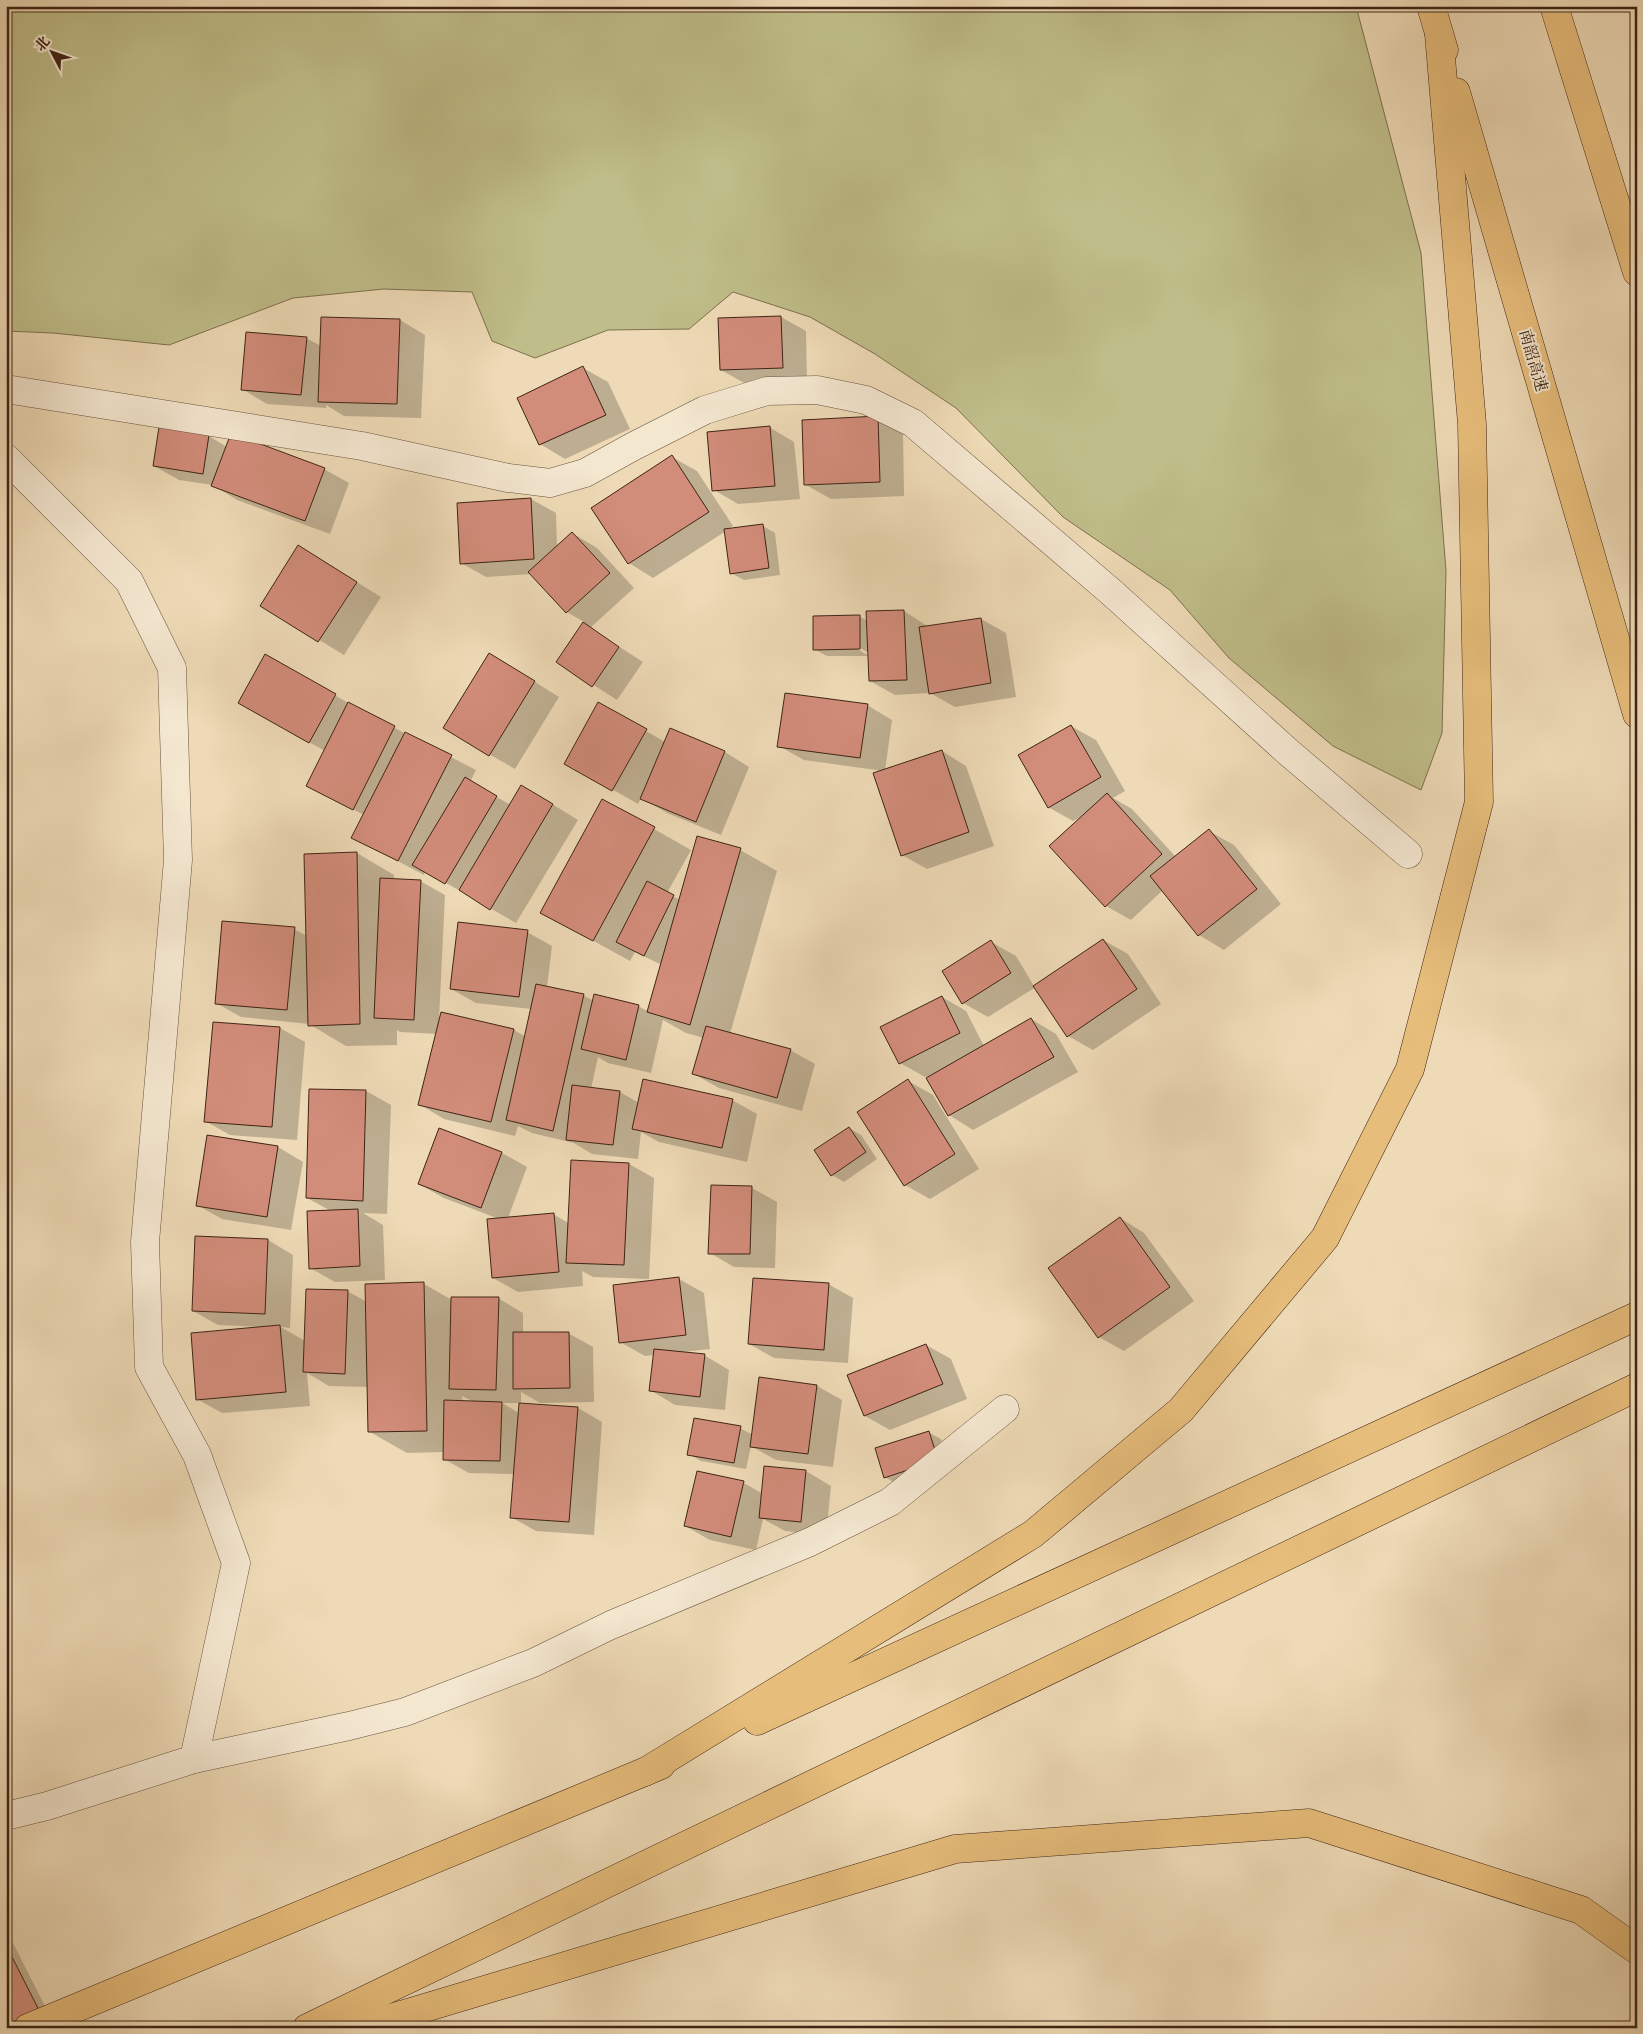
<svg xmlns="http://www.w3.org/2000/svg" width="1643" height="2034" viewBox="0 0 1643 2034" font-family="'Libre Bodoni','Noto Serif SC',serif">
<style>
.green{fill:#bfbd89;stroke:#7e704e}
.shadow{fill:#0003;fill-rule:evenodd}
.building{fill:#d28c7a;stroke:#3e2414}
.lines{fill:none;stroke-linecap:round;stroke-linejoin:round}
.minor-casing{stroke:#6a523c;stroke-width:29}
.tertiary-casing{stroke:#6a523c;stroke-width:29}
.motorway-casing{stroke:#3e2414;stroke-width:29}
.minor{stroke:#f4e7d0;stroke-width:28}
.tertiary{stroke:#f4e7d0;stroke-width:28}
.motorway{stroke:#e7bd7b;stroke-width:28}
.labels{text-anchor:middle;stroke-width:4;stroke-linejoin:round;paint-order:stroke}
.street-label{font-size:16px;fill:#3e2414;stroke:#f4e7d0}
</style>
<rect width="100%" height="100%" fill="#eedab6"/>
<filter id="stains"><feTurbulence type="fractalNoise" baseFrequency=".004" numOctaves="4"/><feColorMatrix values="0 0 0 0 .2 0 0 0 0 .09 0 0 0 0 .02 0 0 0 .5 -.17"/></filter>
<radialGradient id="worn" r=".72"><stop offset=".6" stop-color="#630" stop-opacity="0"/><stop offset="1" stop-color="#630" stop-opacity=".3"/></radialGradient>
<path class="green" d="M 6,6 L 1356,6 L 1421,253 L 1446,571 L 1442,733 L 1421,790 L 1333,746 L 1229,658 L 1170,590 L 1063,517 L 956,408 L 875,354 L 810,317 L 733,292 L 689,329 L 608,330 L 535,358 L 492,341 L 472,292 L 384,289 L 293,298 L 169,345 L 53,333 L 6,331 Z"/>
<g class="shadow">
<path d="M 781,317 L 806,331 L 807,382 L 746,384 L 721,370 Z"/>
<path d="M 400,320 L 425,335 L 421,418 L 344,416 L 326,405 L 326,408 L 267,404 L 242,389 L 306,338 L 321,346 Z"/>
<path d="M 583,368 L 608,382 L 630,429 L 565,459 L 540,444 Z"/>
<path d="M 878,418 L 903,432 L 904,496 L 831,499 L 806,485 Z"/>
<path d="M 769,427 L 794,442 L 800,499 L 738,504 L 714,490 Z"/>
<path d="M 209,436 L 227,447 L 324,469 L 349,483 L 330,534 L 237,500 L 213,485 L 179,480 L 154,466 Z"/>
<path d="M 672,457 L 697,471 L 733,526 L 726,530 L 763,526 L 775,533 L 780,575 L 744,580 L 731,573 L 726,531 L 653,578 L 629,563 Z"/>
<path d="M 531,499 L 556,513 L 557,547 L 572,533 L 597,548 L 634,588 L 590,628 L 643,662 L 617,700 L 558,662 L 584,622 L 567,612 L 532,574 L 486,577 L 461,563 Z"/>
<path d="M 323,561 L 381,597 L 344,655 L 262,605 Z"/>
<path d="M 904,611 L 929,627 L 981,619 L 1006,633 L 1016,697 L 955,707 L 930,693 L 895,695 L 870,681 L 869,653 L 855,645 L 854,647 L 869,656 L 827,656 L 814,649 L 814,617 L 860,617 L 868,621 L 867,612 Z"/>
<path d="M 266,655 L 360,710 L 476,770 L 470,782 L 511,805 L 547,801 L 578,820 L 516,923 L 425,871 L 424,875 L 353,837 L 364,815 L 308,786 L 325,751 L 264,717 Z"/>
<path d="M 514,669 L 559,697 L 515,769 L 444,728 Z"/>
<path d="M 599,704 L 665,742 L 670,730 L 725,752 L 749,767 L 721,835 L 667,813 L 641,798 L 638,804 L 566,763 Z"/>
<path d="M 867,705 L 892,720 L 885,771 L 942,751 L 966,766 L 994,846 L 927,869 L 902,855 L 883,771 L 804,760 L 779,746 Z"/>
<path d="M 1071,726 L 1096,740 L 1125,791 L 1113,798 L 1132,809 L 1176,857 L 1209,831 L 1234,845 L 1281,904 L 1224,950 L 1199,935 L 1163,890 L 1131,920 L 1106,906 L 1081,817 L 1073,821 L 1048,807 Z"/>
<path d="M 603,800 L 691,850 L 667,893 L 680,900 L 740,850 L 777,871 L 730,1034 L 790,1050 L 815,1064 L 802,1111 L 719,1088 L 694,1074 L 704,1038 L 686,1033 L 663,1020 L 651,1073 L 608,1063 L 598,1057 L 591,1089 L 620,1092 L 639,1103 L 732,1100 L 757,1114 L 747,1162 L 659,1142 L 641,1132 L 638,1159 L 592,1154 L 574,1143 L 532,1133 L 518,1126 L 515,1136 L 444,1119 L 419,1104 L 437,1034 L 400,1032 L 397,1030 L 397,1045 L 346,1046 L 309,1024 L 241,1017 L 216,1003 L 294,929 L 307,936 L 357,853 L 394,875 L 394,880 L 420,881 L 445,895 L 439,1020 L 442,1013 L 514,1030 L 526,1037 L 532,1009 L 476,1003 L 451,989 L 527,932 L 552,946 L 547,987 L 583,995 L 594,1001 L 638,1006 L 649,1012 L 662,965 L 635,952 L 630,961 L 579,933 Z"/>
<path d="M 1103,940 L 1128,954 L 1161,1004 L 1093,1050 L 1068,1036 L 1036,987 L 988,1017 L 963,1003 L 991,942 L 1016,956 L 1034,986 Z"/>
<path d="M 942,997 L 966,1011 L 984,1046 L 1031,1019 L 1056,1034 L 1078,1072 L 973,1130 L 949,1115 L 927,1076 L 925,1077 L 900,1063 Z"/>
<path d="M 280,1028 L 305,1042 L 297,1140 L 230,1135 L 205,1121 Z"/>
<path d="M 908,1081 L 933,1095 L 979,1169 L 930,1199 L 905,1185 Z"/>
<path d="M 366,1091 L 391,1105 L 387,1214 L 363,1213 L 383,1225 L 385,1280 L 335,1282 L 310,1268 L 331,1211 L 307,1198 Z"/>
<path d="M 849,1128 L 861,1135 L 877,1159 L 844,1182 L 832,1175 Z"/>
<path d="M 439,1130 L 502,1153 L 527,1167 L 508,1218 L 553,1214 L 570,1224 L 573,1162 L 629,1164 L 654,1178 L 649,1279 L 593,1277 L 582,1271 L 583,1286 L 518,1292 L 493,1278 L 499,1219 L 444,1198 L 419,1184 Z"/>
<path d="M 278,1147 L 303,1162 L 291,1230 L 222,1219 L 197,1205 Z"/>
<path d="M 752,1188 L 777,1202 L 775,1268 L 734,1267 L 710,1253 Z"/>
<path d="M 1120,1218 L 1144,1233 L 1194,1301 L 1124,1351 L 1099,1337 Z"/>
<path d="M 197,1237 L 268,1240 L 293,1255 L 290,1328 L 281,1327 L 305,1341 L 347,1291 L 367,1302 L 424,1284 L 452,1300 L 498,1298 L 523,1313 L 523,1334 L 568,1333 L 593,1347 L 594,1402 L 540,1403 L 521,1392 L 521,1404 L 578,1408 L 602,1422 L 594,1535 L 536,1531 L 511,1517 L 514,1474 L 469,1473 L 444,1459 L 444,1452 L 407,1453 L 370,1432 L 369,1387 L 329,1386 L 307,1373 L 310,1406 L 222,1413 L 197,1399 L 261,1328 L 261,1327 L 218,1325 L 193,1311 ZM 462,1396 L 474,1402 L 463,1402 ZM 502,1403 L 520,1403 L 519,1413 Z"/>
<path d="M 679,1279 L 704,1293 L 710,1349 L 683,1352 L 704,1355 L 729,1370 L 725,1410 L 675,1405 L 650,1390 L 654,1355 L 645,1356 L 620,1342 Z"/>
<path d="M 828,1284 L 853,1298 L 848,1363 L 774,1358 L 749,1344 Z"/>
<path d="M 926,1345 L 951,1359 L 967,1399 L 890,1430 L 865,1416 Z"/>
<path d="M 817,1386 L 842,1400 L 833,1467 L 776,1460 L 751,1446 L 746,1469 L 701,1461 L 689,1454 L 740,1428 L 753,1435 Z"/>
<path d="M 928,1432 L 941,1439 L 949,1467 L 897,1484 L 885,1477 Z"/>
<path d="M 765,1467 L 806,1471 L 831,1486 L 826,1536 L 785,1531 L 763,1519 L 756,1550 L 710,1540 L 685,1526 L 744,1483 L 763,1494 Z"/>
<path d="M 6,1932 L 8,1933 L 56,2028 L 6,2028 Z"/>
</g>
<g class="building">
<path d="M 781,316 L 783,368 L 720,370 L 718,318 Z"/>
<path d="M 321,317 L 400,319 L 397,404 L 318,402 Z"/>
<path d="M 246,332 L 307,337 L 301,395 L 241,390 Z"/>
<path d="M 583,366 L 606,415 L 539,445 L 517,398 Z"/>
<path d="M 878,416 L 880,482 L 804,485 L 802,420 Z"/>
<path d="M 770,426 L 775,486 L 712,491 L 707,432 Z"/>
<path d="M 159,427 L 209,435 L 203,474 L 153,466 Z"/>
<path d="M 231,433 L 325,468 L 305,521 L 211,486 Z"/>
<path d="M 672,455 L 709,512 L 628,564 L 591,508 Z"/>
<path d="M 531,498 L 534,559 L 460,564 L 457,503 Z"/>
<path d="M 763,524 L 769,568 L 730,574 L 724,529 Z"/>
<path d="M 572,532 L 610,573 L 566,613 L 528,572 Z"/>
<path d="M 298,545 L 357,582 L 318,642 L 260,606 Z"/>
<path d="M 904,610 L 907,680 L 869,681 L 866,611 Z"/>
<path d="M 860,615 L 860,649 L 813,650 L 813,616 Z"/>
<path d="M 981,618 L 991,683 L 929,694 L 919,627 Z"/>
<path d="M 583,622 L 619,647 L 592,687 L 556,662 Z"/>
<path d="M 489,653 L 535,681 L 489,756 L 443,728 Z"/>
<path d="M 265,654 L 336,694 L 309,743 L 238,703 Z"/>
<path d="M 785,693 L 868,704 L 860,758 L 777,747 Z"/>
<path d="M 348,702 L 395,726 L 353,810 L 306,786 Z"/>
<path d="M 598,702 L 647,729 L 612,791 L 564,764 Z"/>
<path d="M 1071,725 L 1101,777 L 1048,808 L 1018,755 Z"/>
<path d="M 670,728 L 725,751 L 696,822 L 640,799 Z"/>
<path d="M 405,732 L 452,755 L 398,861 L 351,838 Z"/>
<path d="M 942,750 L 969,832 L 901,856 L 873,773 Z"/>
<path d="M 465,777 L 497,796 L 445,884 L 412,865 Z"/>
<path d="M 521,785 L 553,804 L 490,910 L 459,890 Z"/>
<path d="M 1107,793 L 1162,854 L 1105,907 L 1049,846 Z"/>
<path d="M 602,799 L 655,827 L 593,941 L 540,913 Z"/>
<path d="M 1209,829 L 1257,889 L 1198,936 L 1150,876 Z"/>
<path d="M 697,836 L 741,848 L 690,1025 L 647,1012 Z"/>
<path d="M 357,852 L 360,1024 L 308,1026 L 304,854 Z"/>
<path d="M 380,878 L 421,880 L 414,1020 L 374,1018 Z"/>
<path d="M 647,881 L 674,895 L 644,956 L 616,942 Z"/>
<path d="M 222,921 L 295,927 L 287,1010 L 215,1004 Z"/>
<path d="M 458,922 L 528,930 L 519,997 L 450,989 Z"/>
<path d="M 1103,939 L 1137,989 L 1067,1037 L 1033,986 Z"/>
<path d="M 991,940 L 1011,973 L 962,1004 L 942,971 Z"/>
<path d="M 536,984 L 584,994 L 553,1131 L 506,1120 Z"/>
<path d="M 594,994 L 639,1005 L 626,1060 L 581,1049 Z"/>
<path d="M 942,996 L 960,1033 L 899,1064 L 880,1027 Z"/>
<path d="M 441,1012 L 514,1029 L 491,1122 L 418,1105 Z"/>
<path d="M 1031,1018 L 1054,1057 L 948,1116 L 926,1078 Z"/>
<path d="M 213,1022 L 280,1027 L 272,1127 L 204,1122 Z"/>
<path d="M 706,1026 L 791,1049 L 777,1098 L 692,1074 Z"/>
<path d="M 643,1079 L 733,1099 L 722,1148 L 632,1129 Z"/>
<path d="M 908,1079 L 955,1154 L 904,1186 L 857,1112 Z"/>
<path d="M 572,1085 L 620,1091 L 613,1145 L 566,1140 Z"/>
<path d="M 309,1089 L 366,1090 L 363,1201 L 306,1198 Z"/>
<path d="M 849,1127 L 866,1152 L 831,1176 L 814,1150 Z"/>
<path d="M 439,1128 L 502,1152 L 481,1208 L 418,1184 Z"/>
<path d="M 207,1135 L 278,1146 L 267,1217 L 196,1206 Z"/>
<path d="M 571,1160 L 629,1163 L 624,1265 L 566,1263 Z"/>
<path d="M 711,1185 L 752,1186 L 750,1254 L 708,1254 Z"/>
<path d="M 358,1209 L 360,1266 L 309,1269 L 307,1211 Z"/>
<path d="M 554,1213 L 559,1272 L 492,1278 L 487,1219 Z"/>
<path d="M 1120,1217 L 1170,1287 L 1098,1338 L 1048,1268 Z"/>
<path d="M 195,1236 L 268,1239 L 265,1314 L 192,1311 Z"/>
<path d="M 679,1277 L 686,1335 L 619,1343 L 613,1285 Z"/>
<path d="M 753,1278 L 829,1283 L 824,1350 L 748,1344 Z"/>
<path d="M 424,1282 L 427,1431 L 368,1432 L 365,1284 Z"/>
<path d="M 306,1289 L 348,1290 L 345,1374 L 303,1372 Z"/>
<path d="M 451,1297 L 499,1297 L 496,1390 L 449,1389 Z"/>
<path d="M 280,1325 L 286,1392 L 196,1400 L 191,1333 Z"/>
<path d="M 513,1332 L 569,1332 L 570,1388 L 513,1389 Z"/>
<path d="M 926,1344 L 943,1384 L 864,1416 L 847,1375 Z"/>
<path d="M 654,1349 L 705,1354 L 700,1397 L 649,1391 Z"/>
<path d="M 759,1377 L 817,1385 L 808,1454 L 750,1447 Z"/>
<path d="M 444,1400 L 502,1402 L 500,1461 L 443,1460 Z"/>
<path d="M 519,1403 L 578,1407 L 569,1522 L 510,1518 Z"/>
<path d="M 694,1418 L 741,1426 L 734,1463 L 687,1455 Z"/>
<path d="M 929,1431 L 938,1460 L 884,1478 L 875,1448 Z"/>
<path d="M 764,1466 L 806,1470 L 801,1522 L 759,1518 Z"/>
<path d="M 697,1471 L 744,1481 L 731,1537 L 684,1526 Z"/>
<path d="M 6,1945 L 48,2028 L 6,2028 Z"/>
</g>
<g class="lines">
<defs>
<g id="minor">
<path d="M 6,458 L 129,581 L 172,668 L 178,860 L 145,1242 L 149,1367 L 197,1455 L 236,1563 L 194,1759"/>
<path d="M 6,1816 L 47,1806 L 194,1759 L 349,1726 L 405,1712 L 533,1663 L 611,1625 L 810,1542 L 890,1502 L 1005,1409"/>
</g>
<path id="tertiary" d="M 6,389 L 362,446 L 508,478 L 550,483 L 585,473 L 634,446 L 705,410 L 767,391 L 817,390 L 866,400 L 913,423 L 1110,591 L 1287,751 L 1408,854"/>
<g id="motorway">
<path d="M 1431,6 L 1444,50"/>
<path d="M 1554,6 L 1637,272"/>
<path d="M 1456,92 L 1637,714"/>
<path d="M 757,1721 L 1637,1316"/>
<path d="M 645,1772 L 1033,1534 L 1181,1410 L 1325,1238 L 1410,1069 L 1479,802 L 1472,424 L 1439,34"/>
<path d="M 28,2028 L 661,1765"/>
<path d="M 307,2028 L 1637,1387"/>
<path d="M 358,2028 L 955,1849 L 1309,1823 L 1581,1910 L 1637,1950"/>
</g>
</defs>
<use href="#minor" class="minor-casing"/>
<use href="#tertiary" class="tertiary-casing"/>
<use href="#motorway" class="motorway-casing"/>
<use href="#minor" class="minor"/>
<use href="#tertiary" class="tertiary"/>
<use href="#motorway" class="motorway"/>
</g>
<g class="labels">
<g class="street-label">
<text transform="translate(1534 360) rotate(74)" y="6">南韶高速</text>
</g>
</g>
<rect width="1643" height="2034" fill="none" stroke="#eedab6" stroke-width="25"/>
<rect x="8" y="8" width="1628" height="2019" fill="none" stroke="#3e2414" stroke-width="2.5"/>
<rect x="12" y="12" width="1618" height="2009" fill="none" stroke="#3e2414"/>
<g transform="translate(52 52) rotate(311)" stroke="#f4e7d0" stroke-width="4" paint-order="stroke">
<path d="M0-4L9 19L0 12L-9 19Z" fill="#3e2414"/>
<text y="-8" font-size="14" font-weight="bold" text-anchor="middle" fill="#3e2414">北</text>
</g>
<rect width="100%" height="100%" filter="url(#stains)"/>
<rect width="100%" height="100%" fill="url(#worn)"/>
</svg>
